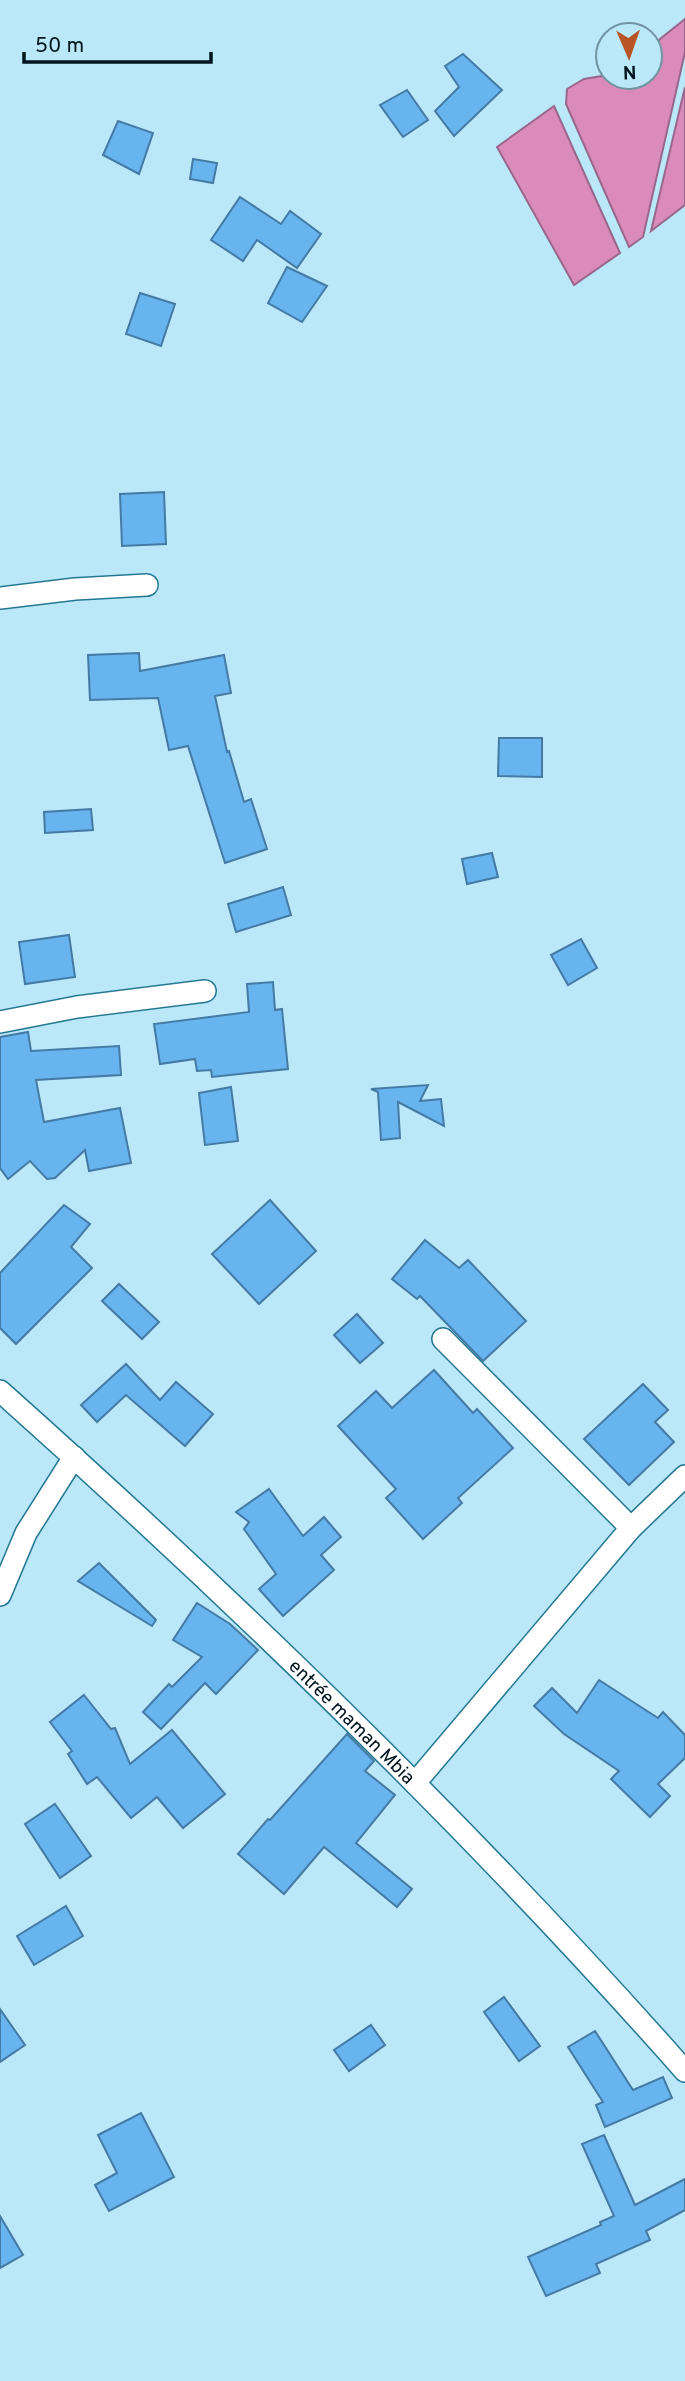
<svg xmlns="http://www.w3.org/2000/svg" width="685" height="2381" viewBox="0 0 685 2381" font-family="Overpass,sans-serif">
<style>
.water{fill:#da8abb;stroke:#99678c;stroke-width:2}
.building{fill:#67b4ef;stroke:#447aa4;stroke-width:2}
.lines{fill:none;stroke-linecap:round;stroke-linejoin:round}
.street-casing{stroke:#247892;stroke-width:24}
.street{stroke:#fff;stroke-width:21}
.labels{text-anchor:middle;stroke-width:6;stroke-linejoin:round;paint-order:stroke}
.street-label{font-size:19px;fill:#00151d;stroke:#bbe8f9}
</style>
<rect width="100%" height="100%" fill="#bbe8f9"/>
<g class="water">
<path d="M 685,19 L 685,52 L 643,237 L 629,247 L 566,104 L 567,89 L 584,79 L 608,75 L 608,77 L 650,77 L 650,53 L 660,39 Z"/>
<path d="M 685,87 L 685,205 L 651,231 Z"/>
<path d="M 554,106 L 620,253 L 574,285 L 497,147 Z"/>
</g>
<g class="building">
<path d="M 463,54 L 502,90 L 454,136 L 435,111 L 459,87 L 445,66 Z"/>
<path d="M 407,90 L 428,120 L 403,137 L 380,105 Z"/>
<path d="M 118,121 L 153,133 L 139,174 L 103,155 Z"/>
<path d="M 193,159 L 217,163 L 213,183 L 190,179 Z"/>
<path d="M 240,197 L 281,224 L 290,211 L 321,234 L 297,268 L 257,240 L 243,261 L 211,240 Z"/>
<path d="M 287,267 L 327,286 L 302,322 L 268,303 Z"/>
<path d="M 140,293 L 175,304 L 161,346 L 126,334 Z"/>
<path d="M 164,492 L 166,544 L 122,546 L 120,494 Z"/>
<path d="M 139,653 L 140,671 L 224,655 L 231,693 L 215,696 L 227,752 L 229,751 L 244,802 L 251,799 L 267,849 L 225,863 L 188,746 L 169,750 L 158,698 L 90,700 L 88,655 Z"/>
<path d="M 499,738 L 542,738 L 542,777 L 498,776 Z"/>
<path d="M 91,809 L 93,830 L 45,833 L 44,812 Z"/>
<path d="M 492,853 L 498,877 L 467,884 L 462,859 Z"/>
<path d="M 283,887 L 291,915 L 236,932 L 228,904 Z"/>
<path d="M 69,935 L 75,977 L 25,984 L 19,942 Z"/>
<path d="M 581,939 L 597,968 L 568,985 L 551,955 Z"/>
<path d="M 273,982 L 275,1010 L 282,1009 L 288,1069 L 212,1077 L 211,1070 L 197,1071 L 195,1059 L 160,1064 L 154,1024 L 249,1012 L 247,984 Z"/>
<path d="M 28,1032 L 31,1051 L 119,1046 L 121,1075 L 36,1080 L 44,1122 L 120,1108 L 131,1163 L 89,1171 L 85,1150 L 55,1178 L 47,1179 L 30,1161 L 8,1179 L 0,1168 L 0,1037 Z"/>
<path d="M 428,1085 L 420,1101 L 441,1099 L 444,1126 L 398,1102 L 400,1138 L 381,1140 L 378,1092 L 371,1089 Z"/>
<path d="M 231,1087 L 238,1141 L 205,1145 L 199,1093 Z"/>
<path d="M 270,1200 L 316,1251 L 259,1304 L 212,1254 Z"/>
<path d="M 64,1205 L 90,1224 L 71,1247 L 92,1268 L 16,1344 L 0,1328 L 0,1273 Z"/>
<path d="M 425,1240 L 459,1268 L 468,1260 L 526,1321 L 483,1361 L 420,1296 L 417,1299 L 392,1279 Z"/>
<path d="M 119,1284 L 159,1322 L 142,1339 L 102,1301 Z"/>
<path d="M 357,1314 L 383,1343 L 360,1363 L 334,1335 Z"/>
<path d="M 126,1364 L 160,1400 L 176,1382 L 213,1414 L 185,1446 L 126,1395 L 97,1422 L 81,1405 Z"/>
<path d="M 434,1370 L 473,1413 L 477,1409 L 513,1448 L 458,1498 L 462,1503 L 423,1539 L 386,1498 L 396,1489 L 338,1426 L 376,1391 L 392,1408 Z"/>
<path d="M 643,1384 L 668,1410 L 655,1422 L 674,1442 L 629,1485 L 584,1439 Z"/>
<path d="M 269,1489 L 303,1536 L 324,1517 L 341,1537 L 321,1555 L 334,1570 L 283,1616 L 259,1589 L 276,1574 L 244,1529 L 249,1522 L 236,1512 Z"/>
<path d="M 99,1563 L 156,1620 L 152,1626 L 78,1581 Z"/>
<path d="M 197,1603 L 230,1624 L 258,1650 L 216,1694 L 205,1683 L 161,1729 L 143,1712 L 169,1684 L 172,1687 L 202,1657 L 173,1640 Z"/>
<path d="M 599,1680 L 658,1718 L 663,1712 L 685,1735 L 685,1758 L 658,1784 L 670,1796 L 650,1817 L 611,1779 L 619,1771 L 564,1734 L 534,1706 L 552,1688 L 577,1713 Z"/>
<path d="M 84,1695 L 111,1729 L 115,1728 L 130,1764 L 172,1730 L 225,1794 L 183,1828 L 157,1797 L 131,1818 L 97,1777 L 87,1784 L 68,1754 L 72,1751 L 50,1722 Z"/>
<path d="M 347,1734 L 374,1761 L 365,1771 L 395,1795 L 356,1843 L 412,1889 L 397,1907 L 324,1847 L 284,1894 L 238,1854 L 268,1819 L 270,1820 Z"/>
<path d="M 55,1804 L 91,1856 L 60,1878 L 25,1824 Z"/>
<path d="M 66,1906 L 83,1936 L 34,1965 L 17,1936 Z"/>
<path d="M 504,1997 L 540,2046 L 519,2061 L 484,2012 Z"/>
<path d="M 0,2009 L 25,2045 L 0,2062 Z"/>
<path d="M 371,2025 L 385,2045 L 349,2071 L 334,2050 Z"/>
<path d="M 595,2031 L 633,2090 L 663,2077 L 672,2098 L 605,2127 L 596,2105 L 603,2102 L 568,2047 Z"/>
<path d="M 141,2113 L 174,2177 L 109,2211 L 95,2185 L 117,2173 L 98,2135 Z"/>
<path d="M 604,2135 L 635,2205 L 685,2179 L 685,2210 L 646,2231 L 650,2240 L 596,2264 L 600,2273 L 546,2296 L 528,2257 L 601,2225 L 600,2222 L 614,2216 L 582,2144 Z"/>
<path d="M 0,2216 L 23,2255 L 0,2268 Z"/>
</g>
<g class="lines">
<defs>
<g id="street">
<path d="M 0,598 L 75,589 L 147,585"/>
<path d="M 0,1022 L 77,1007 L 205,991"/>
<path d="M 443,1339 L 631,1528"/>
<path id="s1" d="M 0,1391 C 240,1605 472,1830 685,2071"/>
<path d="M 0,1595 L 26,1533 L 74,1457"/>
<path d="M 415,1783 L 631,1528 L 685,1476"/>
</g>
</defs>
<use href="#street" class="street-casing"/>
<use href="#street" class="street"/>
</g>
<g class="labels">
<g class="street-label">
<text dy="7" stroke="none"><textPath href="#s1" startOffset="483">entrée maman Mbia</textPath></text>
</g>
</g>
<g transform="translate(629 56) rotate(178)"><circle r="33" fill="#bbe8f9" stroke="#7094a1" stroke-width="2"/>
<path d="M0-5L12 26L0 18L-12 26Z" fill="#b95425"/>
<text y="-10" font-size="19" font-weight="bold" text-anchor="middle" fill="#00151d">N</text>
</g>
<path d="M24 52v10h187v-10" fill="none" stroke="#00151d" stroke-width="3.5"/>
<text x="35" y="52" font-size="21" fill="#00151d" stroke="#bbe8f9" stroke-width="5" paint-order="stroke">50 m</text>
</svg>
